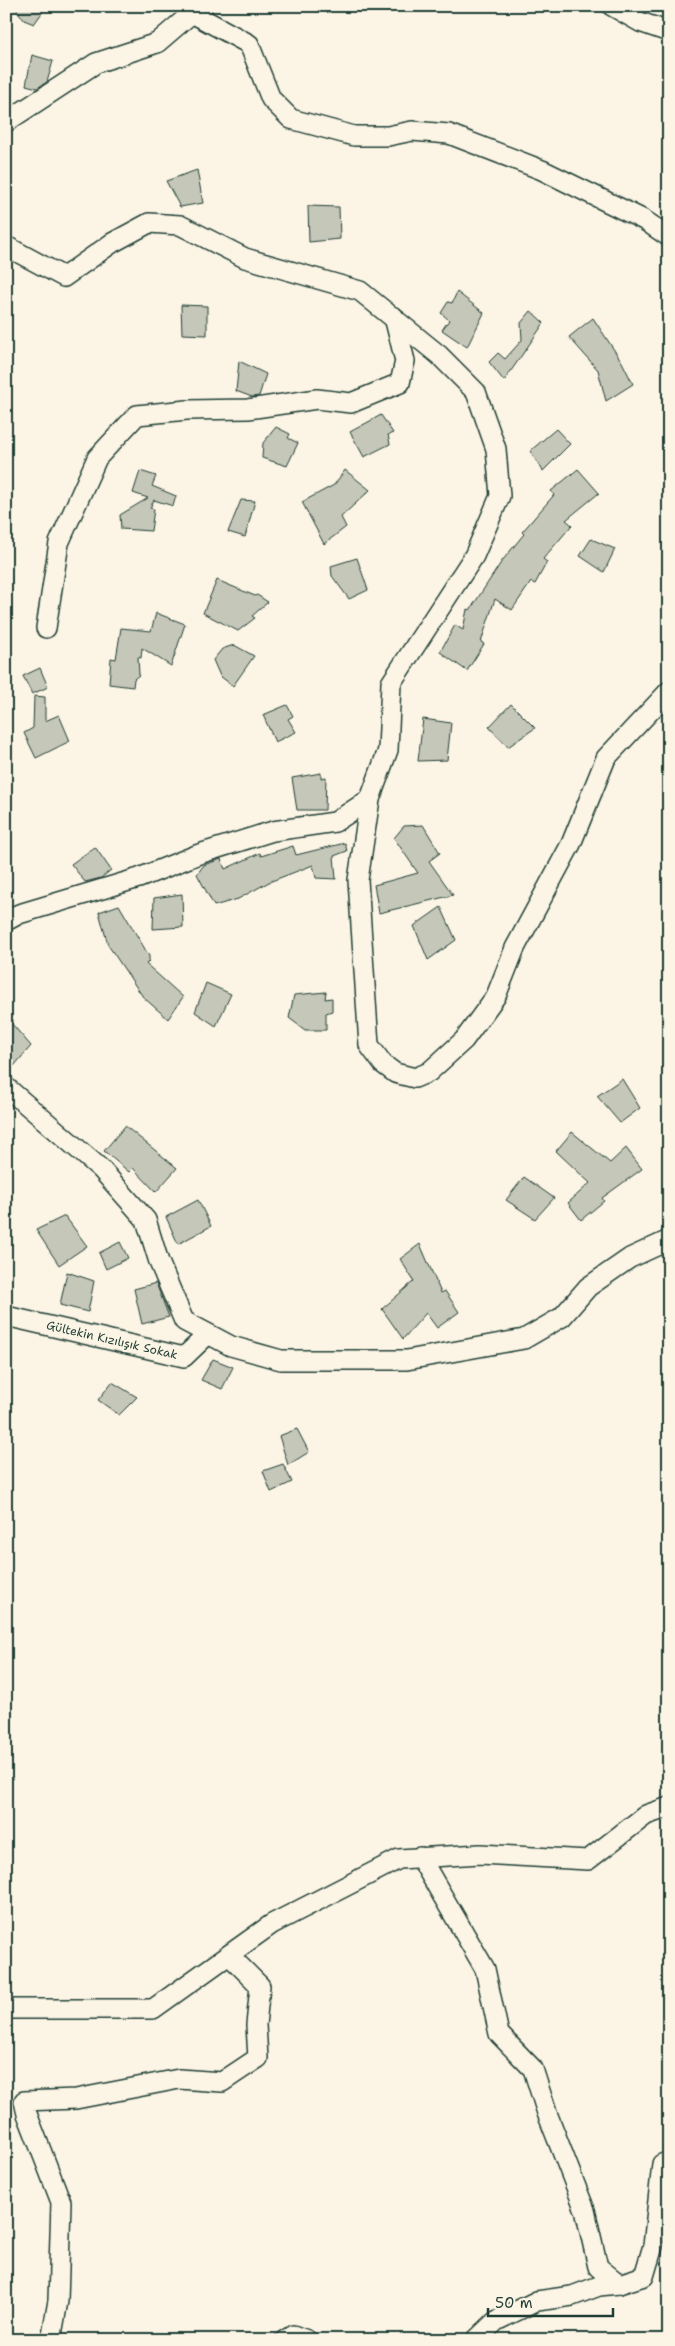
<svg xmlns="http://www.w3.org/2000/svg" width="675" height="2346" viewBox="0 0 675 2346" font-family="'Shantell Sans',sans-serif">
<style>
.building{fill:#c5c7b9;stroke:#1f3d34}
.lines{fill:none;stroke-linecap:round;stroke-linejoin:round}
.street-casing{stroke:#1f3d34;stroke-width:22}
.street{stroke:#fcf5e5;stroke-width:19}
.labels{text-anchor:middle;stroke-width:4.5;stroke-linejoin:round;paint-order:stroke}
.street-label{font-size:12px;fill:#1f3d34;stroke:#fcf5e5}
</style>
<rect width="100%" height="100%" fill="#fcf5e5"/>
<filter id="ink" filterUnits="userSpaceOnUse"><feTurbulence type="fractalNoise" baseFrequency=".02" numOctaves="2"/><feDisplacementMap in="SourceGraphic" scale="10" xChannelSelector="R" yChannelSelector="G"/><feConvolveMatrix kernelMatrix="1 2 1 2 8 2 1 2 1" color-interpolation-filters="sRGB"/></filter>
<g filter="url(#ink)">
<g class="building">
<path d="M 14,6 L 36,6 L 44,10 L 34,24 L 24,20 Z"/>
<path d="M 32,55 L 53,61 L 47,82 L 37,88 L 26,85 Z"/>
<path d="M 197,170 L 203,203 L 180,207 L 166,181 Z"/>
<path d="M 308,206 L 339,207 L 340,239 L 309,242 Z"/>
<path d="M 457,292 L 484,313 L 467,347 L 442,330 L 449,320 L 441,313 L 448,302 L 452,303 Z"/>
<path d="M 181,305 L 207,306 L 207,335 L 182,334 Z"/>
<path d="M 531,311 L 544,323 L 504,381 L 489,362 L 498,353 L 505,359 L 522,340 L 521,323 Z"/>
<path d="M 593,318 L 622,362 L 633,384 L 606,401 L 598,370 L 569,337 Z"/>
<path d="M 239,361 L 266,374 L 259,396 L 252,397 L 236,391 Z"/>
<path d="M 381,415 L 393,433 L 388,435 L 390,444 L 364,457 L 350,432 Z"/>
<path d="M 276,427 L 290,434 L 288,438 L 298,443 L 287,466 L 262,458 L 263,443 Z"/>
<path d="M 556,429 L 570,444 L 543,471 L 530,451 Z"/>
<path d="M 578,469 L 599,493 L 566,520 L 572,525 L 543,559 L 547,562 L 535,584 L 531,582 L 512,610 L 495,599 L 481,642 L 484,644 L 467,671 L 440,652 L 455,625 L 463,630 L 467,609 L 470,610 L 502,561 L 524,534 L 522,532 L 554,495 L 551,491 Z"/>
<path d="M 345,470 L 370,490 L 341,517 L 346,527 L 324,544 L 302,502 L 334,485 Z"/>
<path d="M 140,471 L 156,476 L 152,486 L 176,496 L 173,506 L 154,500 L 150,508 L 154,509 L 151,531 L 121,529 L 120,515 L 148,498 L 133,493 Z"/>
<path d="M 241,500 L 255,501 L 245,537 L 228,532 Z"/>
<path d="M 591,539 L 615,549 L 604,572 L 580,556 Z"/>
<path d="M 357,558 L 368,590 L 349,599 L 332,576 L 331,566 Z"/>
<path d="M 217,580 L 255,596 L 257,595 L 268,602 L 252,616 L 255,618 L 238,631 L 203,613 Z"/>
<path d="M 156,613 L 185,624 L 171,666 L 142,648 L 141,658 L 138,657 L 139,675 L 134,679 L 133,687 L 109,684 L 111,658 L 116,659 L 121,628 L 151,631 Z"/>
<path d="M 234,645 L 254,656 L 233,686 L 220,676 L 213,660 L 222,649 Z"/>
<path d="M 40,668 L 48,687 L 32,694 L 23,676 Z"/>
<path d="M 34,696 L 45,697 L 45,721 L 59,715 L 70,741 L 36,758 L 24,733 L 33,728 Z"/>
<path d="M 511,704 L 535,728 L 508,747 L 489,727 Z"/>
<path d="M 287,705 L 293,716 L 288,719 L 296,732 L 275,742 L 263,715 Z"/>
<path d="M 423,719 L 451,723 L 447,760 L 418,761 Z"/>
<path d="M 321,773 L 321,778 L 326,777 L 325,810 L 297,810 L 292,778 Z"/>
<path d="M 423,825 L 440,853 L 429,861 L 453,895 L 379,913 L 374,885 L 418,873 L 394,838 L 404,826 Z"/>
<path d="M 345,843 L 347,851 L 334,856 L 336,879 L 316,878 L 313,865 L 269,882 L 238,899 L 214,906 L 197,874 L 204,865 L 221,859 L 225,869 L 260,853 L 261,856 L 293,846 L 296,855 Z"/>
<path d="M 95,847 L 111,870 L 101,878 L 85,882 L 71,864 Z"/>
<path d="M 182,894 L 183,927 L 153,929 L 154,898 Z"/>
<path d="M 119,905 L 149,956 L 149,961 L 146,964 L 183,997 L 168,1019 L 143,997 L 108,945 L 99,912 Z"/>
<path d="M 441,907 L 456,940 L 428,960 L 414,926 Z"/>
<path d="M 206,983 L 231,994 L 216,1026 L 195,1012 Z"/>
<path d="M 326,992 L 325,999 L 332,998 L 332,1011 L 326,1013 L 326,1030 L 305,1030 L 289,1018 L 294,995 Z"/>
<path d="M 6,1017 L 31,1046 L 14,1066 L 6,1058 Z"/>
<path d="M 622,1079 L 640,1108 L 620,1123 L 597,1096 Z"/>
<path d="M 125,1126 L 177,1168 L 156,1192 L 133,1168 L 129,1172 L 104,1151 Z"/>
<path d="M 572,1132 L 610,1163 L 626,1148 L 642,1169 L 602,1198 L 604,1201 L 581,1220 L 568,1203 L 590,1183 L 556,1151 Z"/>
<path d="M 524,1177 L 554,1198 L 535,1219 L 506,1200 Z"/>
<path d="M 198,1200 L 211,1226 L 178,1244 L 166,1217 Z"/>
<path d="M 65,1216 L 87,1246 L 59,1265 L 36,1230 Z"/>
<path d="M 120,1242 L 128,1258 L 106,1269 L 99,1253 Z"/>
<path d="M 420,1244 L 441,1293 L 445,1291 L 459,1312 L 437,1328 L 426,1313 L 403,1339 L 382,1309 L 414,1281 L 400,1259 Z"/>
<path d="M 67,1272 L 94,1281 L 88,1312 L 60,1305 Z"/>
<path d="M 156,1283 L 169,1317 L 142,1324 L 134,1289 Z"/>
<path d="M 213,1359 L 233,1367 L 222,1389 L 201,1380 Z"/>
<path d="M 112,1382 L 137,1397 L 119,1415 L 98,1400 Z"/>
<path d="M 297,1429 L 309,1452 L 288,1465 L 279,1436 Z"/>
<path d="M 283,1464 L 292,1482 L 271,1492 L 263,1471 Z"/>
</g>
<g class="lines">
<defs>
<g id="street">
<path d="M 612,6 L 640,22 L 669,32"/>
<path d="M 192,13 L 249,44 L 271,99 L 291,119 L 354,136 L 388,136 L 412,131 L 449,134 L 542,170 L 644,220 L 669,237"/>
<path d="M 6,122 L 96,63 L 157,43 L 192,13 L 202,8"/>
<path d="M 6,246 L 64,277 L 112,243 L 149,223 L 180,225 L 245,258 L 360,291 L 439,355 L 476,392 L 496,449 L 500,496 L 474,556 L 391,683 L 388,750 L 370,799 L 335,822 L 273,831 L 199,854 L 139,878 L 19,914 L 6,921"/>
<path d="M 46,628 L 59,543 L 97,458 L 137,415 L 187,410 L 248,409 L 317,399 L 351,403 L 400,383 L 405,361 L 394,317"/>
<path d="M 370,799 L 358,880 L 369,1045 L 383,1064 L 395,1073 L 415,1078 L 429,1072 L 464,1040 L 496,996 L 515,948 L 571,844 L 606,758 L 669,691"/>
<path d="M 6,1087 L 101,1169 L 146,1220 L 159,1262 L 184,1321 L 231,1346 L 281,1360 L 407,1360 L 524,1339 L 562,1317 L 588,1287 L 630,1258 L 669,1240"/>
<path d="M 6,1316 L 184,1357 L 208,1334"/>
<path d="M 420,1857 L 485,1969 L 499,2034 L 533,2069 L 547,2113 L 585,2210 L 598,2267 L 619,2284 L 644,2276 L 653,2246 L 662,2164 L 669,2161"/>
<path d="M 6,2009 L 153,2009 L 272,1924 L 399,1859 L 480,1854 L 588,1860 L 646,1815 L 669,1807"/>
<path d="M 51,2340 L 58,2301 L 61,2202 L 27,2114 L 24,2101 L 76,2099 L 179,2079 L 222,2082 L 258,2058 L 256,2025 L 260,1986 L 229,1955"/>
<path d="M 285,2340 L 293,2335 L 307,2340"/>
<path d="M 476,2340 L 496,2321 L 537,2301 L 572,2296 L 599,2286 L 619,2284"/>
</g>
</defs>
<use href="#street" class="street-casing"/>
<use href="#street" class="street"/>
</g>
</g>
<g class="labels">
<g class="street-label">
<text transform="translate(112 1340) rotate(13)" y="4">Gültekin Kızılışık Sokak</text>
</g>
</g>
<rect width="675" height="2346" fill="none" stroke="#fcf5e5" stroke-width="25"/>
<rect x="12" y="12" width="650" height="2321" fill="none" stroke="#1f3d34" stroke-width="2" filter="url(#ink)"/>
<path d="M488 2308v8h125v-8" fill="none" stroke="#1f3d34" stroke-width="2.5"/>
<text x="495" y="2308" font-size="15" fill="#1f3d34" stroke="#fcf5e5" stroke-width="4" paint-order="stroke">50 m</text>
</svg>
